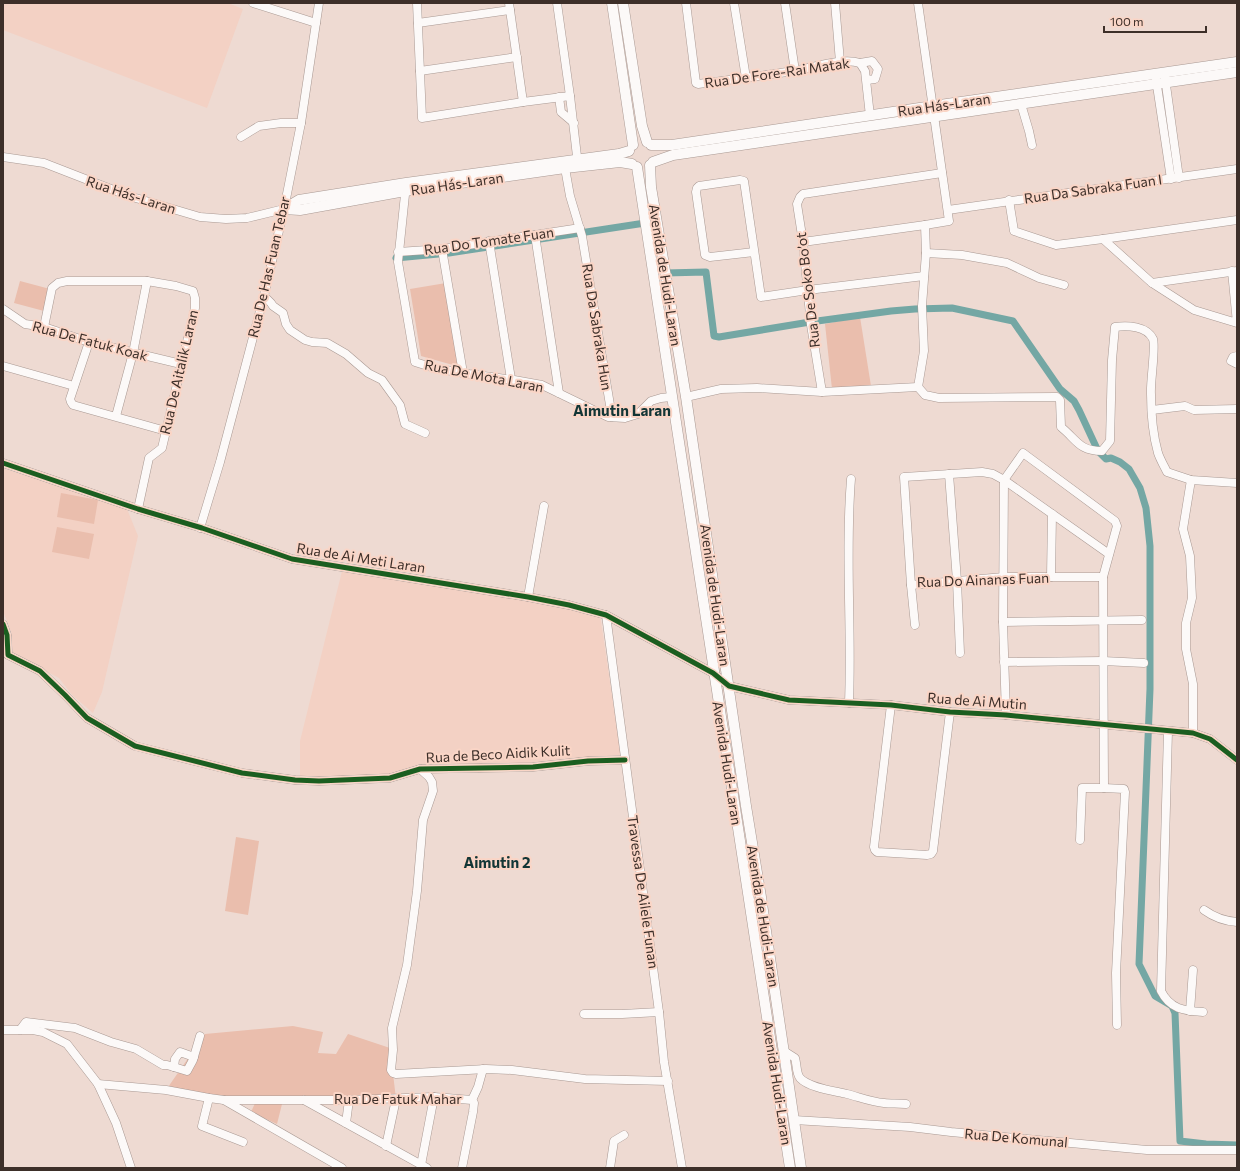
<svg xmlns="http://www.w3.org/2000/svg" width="1240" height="1171" viewBox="0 0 1240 1171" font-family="Commissioner,sans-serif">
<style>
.built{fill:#f3d1c4}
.green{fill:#eabead}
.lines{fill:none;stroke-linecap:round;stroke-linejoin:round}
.canal{stroke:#74a7a4;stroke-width:7}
.minor-casing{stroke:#a99993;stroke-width:9}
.major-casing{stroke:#a99993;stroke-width:11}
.minor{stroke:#fcf9f8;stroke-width:8}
.major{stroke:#fcf9f8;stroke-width:10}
.cycleway-casing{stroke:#fad5c6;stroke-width:8}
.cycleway{stroke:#1b5e20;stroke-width:5}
.labels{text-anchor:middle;stroke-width:4;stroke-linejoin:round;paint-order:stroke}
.street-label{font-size:14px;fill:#3d2f29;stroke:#fad5c6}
.neighbourhood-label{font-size:15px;font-weight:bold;fill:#133636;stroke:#fad5c6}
</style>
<rect width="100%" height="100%" fill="#eedad2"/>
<g class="built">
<path d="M 3,3 L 228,3 L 243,9 L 207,108 L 3,30 Z"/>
<path d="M 3,468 L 127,509 L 138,536 L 102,692 L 93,713 L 72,695 L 59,678 L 28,662 L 13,656 L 11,632 L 3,611 Z"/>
<path d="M 343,567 L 572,604 L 600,615 L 621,755 L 407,774 L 300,781 L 300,741 Z"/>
</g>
<g class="green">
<path d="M 20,281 L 50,289 L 44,311 L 14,303 Z"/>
<path d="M 446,283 L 460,367 L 421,356 L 410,289 Z"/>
<path d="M 860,317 L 871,386 L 832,389 L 825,324 Z"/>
<path d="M 61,493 L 98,500 L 94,524 L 57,517 Z"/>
<path d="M 57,527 L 94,534 L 89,559 L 52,552 Z"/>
<path d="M 236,837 L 259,841 L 248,915 L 225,911 Z"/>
<path d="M 293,1026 L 323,1032 L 318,1053 L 336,1054 L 348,1034 L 390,1048 L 396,1099 L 224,1100 L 166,1090 L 205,1034 Z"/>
<path d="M 256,1101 L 282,1104 L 277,1124 L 251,1112 Z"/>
</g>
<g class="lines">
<g class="canal">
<path d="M 397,256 L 396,258 L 449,253 L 645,223"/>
<path d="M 665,273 L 706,272 L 714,336 L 719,337 L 810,322 L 891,311 L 915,309 L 952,308 L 1013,321 L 1060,389 L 1074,401 L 1079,410 L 1098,451 L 1106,459 L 1111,458 L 1120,462 L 1129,469 L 1140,488 L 1146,508 L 1150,546 L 1150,689 L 1139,964 L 1155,996 L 1172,1006 L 1175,1013 L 1180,1141 L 1206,1144 L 1237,1145"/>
</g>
<defs>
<g id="minor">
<path d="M 253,3 L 316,23"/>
<path d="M 417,3 L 422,118 L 523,102 L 570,96"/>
<path d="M 509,3 L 523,102"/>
<path d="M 557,3 L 570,96 L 578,165"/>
<path d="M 686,3 L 696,83 L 698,84 C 730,80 762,76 793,71 C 813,68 842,57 860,63 L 865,71 L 870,116"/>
<path d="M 734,3 L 746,78"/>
<path d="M 785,3 L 795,71"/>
<path d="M 835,3 L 840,62"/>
<path d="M 918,3 L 949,221 L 925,225 L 926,253 L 922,306 L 924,351 L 918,387"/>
<path d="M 418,23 L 510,10"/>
<path d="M 860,63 L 872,61 L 878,69 L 875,79 L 867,80"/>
<path d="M 420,71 L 517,57"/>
<path d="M 1165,78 L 1179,178"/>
<path d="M 1156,79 L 1171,179"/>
<path d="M 559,97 L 561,112 L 574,123"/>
<path d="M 1021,104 L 1029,131 L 1032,145"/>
<path d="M 241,137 L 259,126 L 281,123 L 301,123"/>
<path d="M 3,157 L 44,163 L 129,196 L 200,217 L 226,219 L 247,218 L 284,209"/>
<path d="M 565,168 L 570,196 L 582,236 L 612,417"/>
<path d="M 406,185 L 398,262 L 415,362 L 434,368 L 469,374 L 514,380 L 542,385 L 608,417 L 625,418 L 638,414 L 651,401 L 661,398 L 671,397"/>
<path d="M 1009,200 L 1014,231 L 1056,245 L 1103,239 L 1152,283 L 1237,271"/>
<path d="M 948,210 L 1237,169"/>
<path d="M 535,235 L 559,393"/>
<path d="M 1103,239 L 1237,220"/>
<path d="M 489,241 L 511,379"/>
<path d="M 803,242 L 925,225"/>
<path d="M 442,249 L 463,373"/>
<path d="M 398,252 L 442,249 L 580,228"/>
<path d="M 754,252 L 710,257 L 705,255 L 696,192 L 697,188 L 699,186 L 740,180 L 744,181 L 761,297 L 808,290 L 924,276"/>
<path d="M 926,253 L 962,255 L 1007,263 L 1039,278 L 1064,285"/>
<path d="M 1152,283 L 1194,310 L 1237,323 L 1232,271"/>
<path d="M 264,296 L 271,303 L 273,306 L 283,313 L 286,324 L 290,330 L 305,340 L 312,342 L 327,343 L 346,354 L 368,373 L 382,380 L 400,405 L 405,424 L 425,433"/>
<path d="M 3,309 L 25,324 L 44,327 L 89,342 L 181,364"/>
<path d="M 44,327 L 52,288 L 58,283 L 67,281 L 147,281 L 176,286 L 193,291 L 195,298 L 195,308 L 162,448 L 149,458 L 138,509"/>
<path d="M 89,342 L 70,399 L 71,402 L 73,405 L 166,431"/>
<path d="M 1237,356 L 1233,357 L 1231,361 L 1237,364"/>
<path d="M 3,366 L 74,386"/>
<path d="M 918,387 L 925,395 L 939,398 L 1057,397 L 1060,400 L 1061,427 C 1077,440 1079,451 1102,451 L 1110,441 L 1112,360 L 1115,327 C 1127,325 1147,326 1153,339 C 1156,347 1150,383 1151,394 C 1151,413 1153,435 1158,453 C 1160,459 1164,466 1167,472 L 1191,480 L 1237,483"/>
<path d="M 822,392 L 918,387"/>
<path d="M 686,397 L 721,389 L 757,388 L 822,392 L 811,325 L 803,242 L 797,204 L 800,197 L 803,194 L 942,173"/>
<path d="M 1152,410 L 1185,406 L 1194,410 L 1237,409"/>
<path d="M 116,416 L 133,353 L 147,281"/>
<path d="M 3,463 L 138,509 L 202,528 L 292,559 L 528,597 L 569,605 L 606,615 L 713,673 L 729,686 L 789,700 L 891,705 L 950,712 L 1006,715 L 1193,733 L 1210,739 L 1237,760"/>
<path d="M 949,474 L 957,581 L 960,653"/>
<path d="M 1191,480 L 1183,529 L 1190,556 L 1192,598 L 1186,623 L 1186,649 L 1193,684 L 1193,733"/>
<path d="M 200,528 L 220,462 L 264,296 L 284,209 L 301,123 L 319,3"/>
<path d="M 1051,577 L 1052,514"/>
<path d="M 1103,577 L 1004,577 L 911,585 L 904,477 L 982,472 L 993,474 L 1004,480 L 1109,554"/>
<path d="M 911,585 L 915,625"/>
<path d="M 528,597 L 544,506"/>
<path d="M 606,615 L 659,1012 L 664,1062 L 682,1168"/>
<path d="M 1003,622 L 1142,620"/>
<path d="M 3,624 L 7,635 L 8,655 L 40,671 L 65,695 L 87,718 L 135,746 L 242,773 L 295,780 L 319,781 L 390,778 L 420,769 L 533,767 L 588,761 L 625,760"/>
<path d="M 1004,662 L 1103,661 L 1144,663"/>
<path d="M 849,703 C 852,628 845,554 851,479"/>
<path d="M 891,705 L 874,847 L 875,850 L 877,852 L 927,855 L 931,854 L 933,851 L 950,712"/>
<path d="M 1006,715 L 1003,622 L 1004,480 L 1023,453 L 1115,521 L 1117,526 L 1103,577 L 1104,788"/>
<path d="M 1168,731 L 1161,991 C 1170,1009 1184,1011 1203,1012"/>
<path d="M 420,769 L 429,777 L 432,782 L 433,791 L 423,820 L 417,891 L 407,965 L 392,1028 L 393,1050 L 391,1070 L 393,1073 L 396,1074 L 486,1069 L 512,1070 L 585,1079 L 668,1081"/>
<path d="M 1080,840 L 1082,788 L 1104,788 L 1124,789 L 1125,792 L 1116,973 L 1117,1025"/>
<path d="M 1204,910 C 1215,918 1224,921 1237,922"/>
<path d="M 1190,1011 L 1193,970"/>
<path d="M 584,1014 L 622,1014 L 659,1012"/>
<path d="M 3,1030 L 33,1030 L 43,1032 L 67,1044 L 98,1084 L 116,1123 L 131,1168"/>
<path d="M 20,1030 L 26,1022 L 75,1028 L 111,1042 L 136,1049 L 163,1065 L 167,1065 L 187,1071 L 193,1060 L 200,1036"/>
<path d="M 784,1051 L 795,1058 C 797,1064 796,1073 800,1078 C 809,1088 835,1091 847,1094 C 859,1097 871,1102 884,1103 C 891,1104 898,1103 906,1104"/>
<path d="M 174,1067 L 175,1059 L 180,1052 L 194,1057"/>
<path d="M 98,1084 L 166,1090 L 209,1098 L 224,1100 L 342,1168"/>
<path d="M 209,1098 L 202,1126 L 243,1142"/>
<path d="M 224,1100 L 349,1100 L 434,1097 L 472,1100 L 474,1103 L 473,1112 L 462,1168"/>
<path d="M 304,1100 L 427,1168"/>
<path d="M 472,1100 L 478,1087 L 483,1069"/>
<path d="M 794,1120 L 910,1127 L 951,1132 L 1147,1150 L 1237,1150"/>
<path d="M 346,1123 L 349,1100"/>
<path d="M 386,1146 L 396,1099"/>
<path d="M 421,1165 L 434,1097"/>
<path d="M 610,1168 L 614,1141 L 624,1135"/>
</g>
<g id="major">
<path d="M 612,3 L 633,145"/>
<path d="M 623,3 L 642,126 L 647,142"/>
<path d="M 651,145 L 672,145 L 933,106 L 1237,62"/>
<path d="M 653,162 L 673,155 L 1237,72"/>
<path d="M 650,165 L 651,187 L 686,397 L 746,806 L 761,897 L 801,1168"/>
<path d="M 637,167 L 790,1168"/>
<path d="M 284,209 L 300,210 L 405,191 L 565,168 L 620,162 L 632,164"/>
<path d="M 284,209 L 299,200 L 406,183 L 619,154 L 629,151"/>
</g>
</defs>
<use href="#minor" class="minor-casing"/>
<use href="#major" class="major-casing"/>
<use href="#minor" class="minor"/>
<use href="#major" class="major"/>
<defs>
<g id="cycleway">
<path d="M 3,463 L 138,509 L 202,528 L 292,559 L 528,597 L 569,605 L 606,615 L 713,673 L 729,686 L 789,700 L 891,705 L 950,712 L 1006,715 L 1193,733 L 1210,739 L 1237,760"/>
<path d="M 3,624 L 7,635 L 8,655 L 40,671 L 65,695 L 87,718 L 135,746 L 242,773 L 295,780 L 319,781 L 390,778 L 420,769 L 533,767 L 588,761 L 625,760"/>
</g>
</defs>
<use href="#cycleway" class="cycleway-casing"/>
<use href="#cycleway" class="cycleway"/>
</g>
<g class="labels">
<g class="street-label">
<text transform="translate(777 73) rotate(-8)" y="5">Rua De Fore-Rai Matak</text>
<text transform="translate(944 105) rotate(-8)" y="5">Rua Hás-Laran</text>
<text transform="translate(457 184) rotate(-8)" y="5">Rua Hás-Laran</text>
<text transform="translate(1093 189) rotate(-8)" y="5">Rua Da Sabraka Fuan I</text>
<text transform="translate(131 195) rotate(18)" y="5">Rua Hás-Laran</text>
<text transform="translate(489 241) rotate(-8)" y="5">Rua Do Tomate Fuan</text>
<text transform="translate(269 267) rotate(-77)" y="5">Rua De Has Fuan Tebar</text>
<text transform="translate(665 275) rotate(81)" y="5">Avenida de Hudi-Laran</text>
<text transform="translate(808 290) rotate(-97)" y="5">Rua De Soko Bo’ot</text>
<text transform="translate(597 327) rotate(81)" y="5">Rua Da Sabraka Hun</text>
<text transform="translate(90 341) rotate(15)" y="5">Rua De Fatuk Koak</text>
<text transform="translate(179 372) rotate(-77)" y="5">Rua De Aitalik Laran</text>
<text transform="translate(484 376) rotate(11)" y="5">Rua De Mota Laran</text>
<text transform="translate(361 558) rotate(9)" y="5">Rua de Ai Meti Laran</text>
<text transform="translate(983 580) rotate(-2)" y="5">Rua Do Ainanas Fuan</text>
<text transform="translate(715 595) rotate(82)" y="5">Avenida de Hudi-Laran</text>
<text transform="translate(977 701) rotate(4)" y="5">Rua de Ai Mutin</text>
<text transform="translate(498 754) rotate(-3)" y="5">Rua de Beco Aidik Kulit</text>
<text transform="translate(727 763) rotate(81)" y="5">Avenida Hudi-Laran</text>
<text transform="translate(643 892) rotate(82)" y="5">Travessa De Ailele Funan</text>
<text transform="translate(763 916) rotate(81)" y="5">Avenida de Hudi-Laran</text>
<text transform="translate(777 1083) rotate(81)" y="5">Avenida Hudi-Laran</text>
<text x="398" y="1104">Rua De Fatuk Mahar</text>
<text transform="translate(1016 1138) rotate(5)" y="5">Rua De Komunal</text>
</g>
<g class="neighbourhood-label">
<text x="622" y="416">Aimutin Laran</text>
<text x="497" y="868">Aimutin 2</text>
</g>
</g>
<rect width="1240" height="1171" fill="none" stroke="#3d2f29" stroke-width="8"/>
<path d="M1104 26v6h102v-6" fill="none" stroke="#3d2f29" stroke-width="2"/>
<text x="1110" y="26" font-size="12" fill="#3d2f29" stroke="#fad5c6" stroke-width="3" paint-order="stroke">100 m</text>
</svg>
